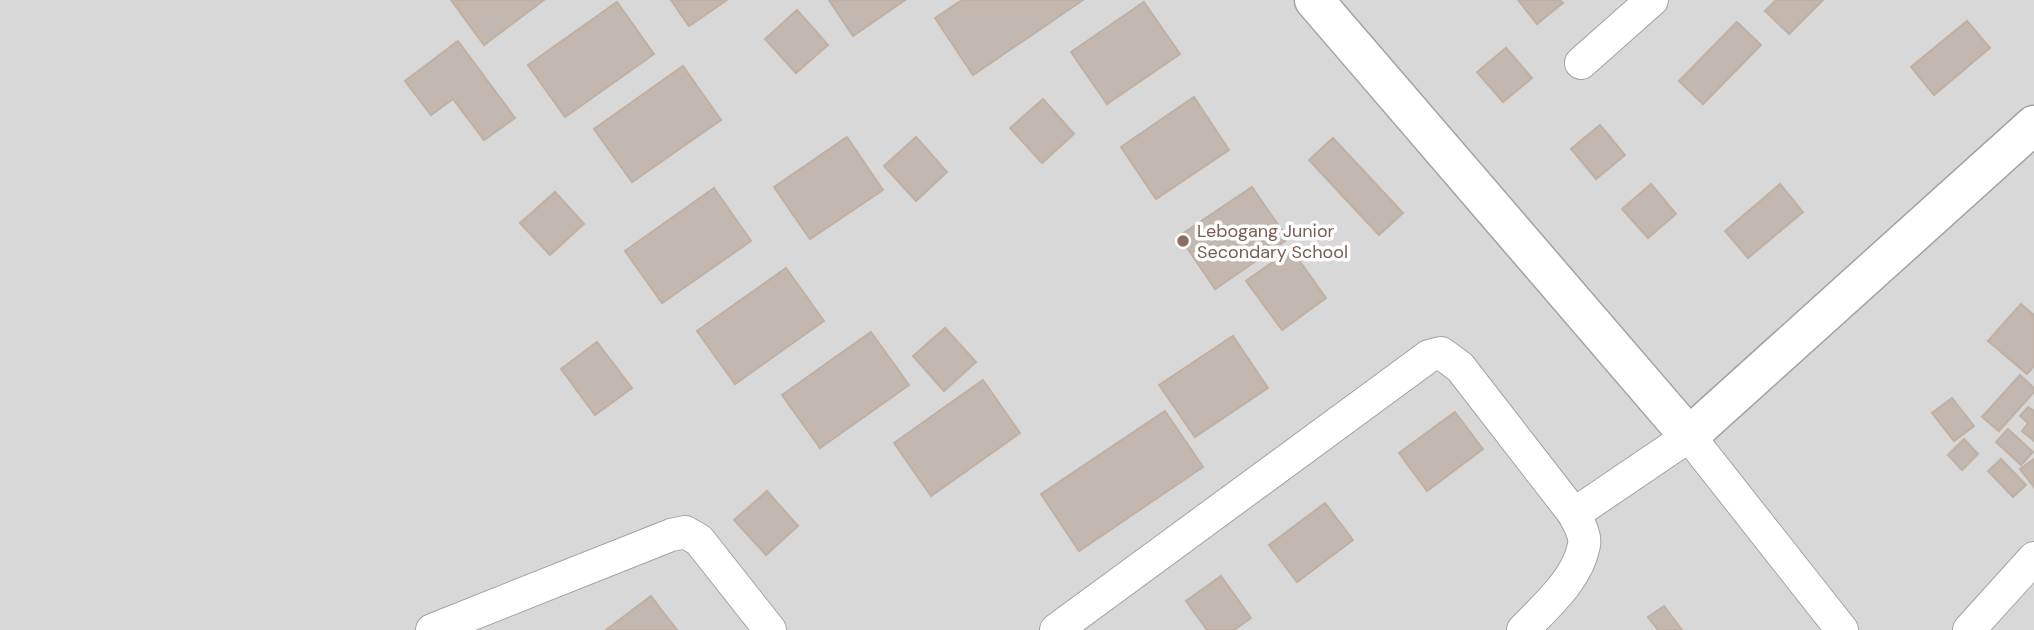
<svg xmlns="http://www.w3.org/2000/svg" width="2034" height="630" viewBox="0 0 2034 630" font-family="'DM Sans',sans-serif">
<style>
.residential{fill:#d9d8d8}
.building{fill:#c2b8b0;stroke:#bfb0a3;stroke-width:2}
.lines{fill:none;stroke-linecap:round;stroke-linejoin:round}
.minor-casing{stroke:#a2a2a2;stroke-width:34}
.tertiary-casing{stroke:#a2a2a2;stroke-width:41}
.minor{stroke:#fff;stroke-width:32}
.tertiary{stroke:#fff;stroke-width:38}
.education-dot{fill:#8d6e63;stroke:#fff;stroke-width:2.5}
.labels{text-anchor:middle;stroke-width:7;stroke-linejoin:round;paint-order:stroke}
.education-label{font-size:18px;fill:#785e54;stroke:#fff;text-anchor:start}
</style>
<rect width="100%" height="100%" fill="#edeae0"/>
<rect class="residential" x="0" y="0" width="2034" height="630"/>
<g class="building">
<path d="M 451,0 L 544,0 L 484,45 Z"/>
<path d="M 671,0 L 727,0 L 689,26 Z"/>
<path d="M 829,0 L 905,0 L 853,36 Z"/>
<path d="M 962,0 L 1083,0 L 973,75 L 935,18 Z"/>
<path d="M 1518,0 L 1560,0 L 1563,3 L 1537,24 Z"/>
<path d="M 1776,0 L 1823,0 L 1789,34 L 1765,11 Z"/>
<path d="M 617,2 L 654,54 L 565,117 L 528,65 Z"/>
<path d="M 1144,2 L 1180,54 L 1107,104 L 1071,52 Z"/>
<path d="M 797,10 L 828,45 L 796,73 L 765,39 Z"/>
<path d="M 1967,21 L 1990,48 L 1934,95 L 1911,67 Z"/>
<path d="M 1737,22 L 1761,45 L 1703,104 L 1679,81 Z"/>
<path d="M 458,41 L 515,118 L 484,140 L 453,99 L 431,115 L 405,81 Z"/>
<path d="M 1506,48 L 1532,78 L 1503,102 L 1477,72 Z"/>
<path d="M 683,66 L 721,120 L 632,182 L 594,129 Z"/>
<path d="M 1194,97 L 1229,150 L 1156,199 L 1121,147 Z"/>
<path d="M 1043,99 L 1074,134 L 1042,163 L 1010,128 Z"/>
<path d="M 1600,125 L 1625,155 L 1596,179 L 1571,149 Z"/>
<path d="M 847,137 L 883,190 L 810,239 L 774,187 Z"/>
<path d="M 916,137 L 947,172 L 916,201 L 884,166 Z"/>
<path d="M 1333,138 L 1403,213 L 1379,235 L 1309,160 Z"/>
<path d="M 1651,184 L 1676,214 L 1648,238 L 1622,209 Z"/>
<path d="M 1780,184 L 1803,212 L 1748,258 L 1725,231 Z"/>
<path d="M 1252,187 L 1288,239 L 1215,289 L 1179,236 Z"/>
<path d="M 714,188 L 751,241 L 662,303 L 625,251 Z"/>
<path d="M 555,192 L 584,224 L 550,255 L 520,223 Z"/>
<path d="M 1291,249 L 1326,298 L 1282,330 L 1246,281 Z"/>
<path d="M 786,268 L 824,321 L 735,384 L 697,331 Z"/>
<path d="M 2021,304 L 2034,315 L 2034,366 L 2027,374 L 1988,341 Z"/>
<path d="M 945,328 L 976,362 L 944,391 L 913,356 Z"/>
<path d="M 871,332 L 909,385 L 820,448 L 782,395 Z"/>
<path d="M 1233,336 L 1268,388 L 1195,437 L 1159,385 Z"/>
<path d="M 597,342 L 632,388 L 595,415 L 561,369 Z"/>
<path d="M 2020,375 L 2034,388 L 2034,392 L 1999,431 L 1982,417 Z"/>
<path d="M 983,380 L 1020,433 L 931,496 L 894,443 Z"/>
<path d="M 1952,398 L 1974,426 L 1954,441 L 1932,413 Z"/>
<path d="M 2028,407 L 2034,411 L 2034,441 L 2022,431 L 2028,423 L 2020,416 Z"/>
<path d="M 1165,411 L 1203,467 L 1079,551 L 1041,494 Z"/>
<path d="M 1455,412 L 1483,449 L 1427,491 L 1399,453 Z"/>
<path d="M 2008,429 L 2033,452 L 2021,465 L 1996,442 Z"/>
<path d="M 1964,439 L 1978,454 L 1962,470 L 1948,455 Z"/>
<path d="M 2001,459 L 2026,485 L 2013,497 L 1988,471 Z"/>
<path d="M 2034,459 L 2034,487 L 2020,469 Z"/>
<path d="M 767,491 L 798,526 L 766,555 L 734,520 Z"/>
<path d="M 1325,503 L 1353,540 L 1297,582 L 1269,545 Z"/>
<path d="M 1221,576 L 1251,618 L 1234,630 L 1207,630 L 1186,601 Z"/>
<path d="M 651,596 L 677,630 L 606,630 Z"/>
<path d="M 1664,606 L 1682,630 L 1658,630 L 1648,617 Z"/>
</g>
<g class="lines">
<defs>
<g id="minor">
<path d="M 1581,63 L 1652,0"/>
<path d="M 432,630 L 671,535 L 685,532 L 699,540 L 770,630"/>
<path d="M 1056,630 L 1429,356 L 1441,353 L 1460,367 L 1574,514 L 1689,436 L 1842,630"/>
<path d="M 1523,630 C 1545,607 1578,579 1584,545 C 1586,534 1578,523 1574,514"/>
<path d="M 1969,630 L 2034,558"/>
</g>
<path id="tertiary" d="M 1314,0 L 1689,436 L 2034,125"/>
</defs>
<use href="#minor" class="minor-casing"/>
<use href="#tertiary" class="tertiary-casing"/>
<use href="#minor" class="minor"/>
<use href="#tertiary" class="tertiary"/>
</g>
<circle class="education-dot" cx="1183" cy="241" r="7"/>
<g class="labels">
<g class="education-label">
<text x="1197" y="237">Lebogang Junior<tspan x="1197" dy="21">Secondary School</tspan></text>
</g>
</g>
</svg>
